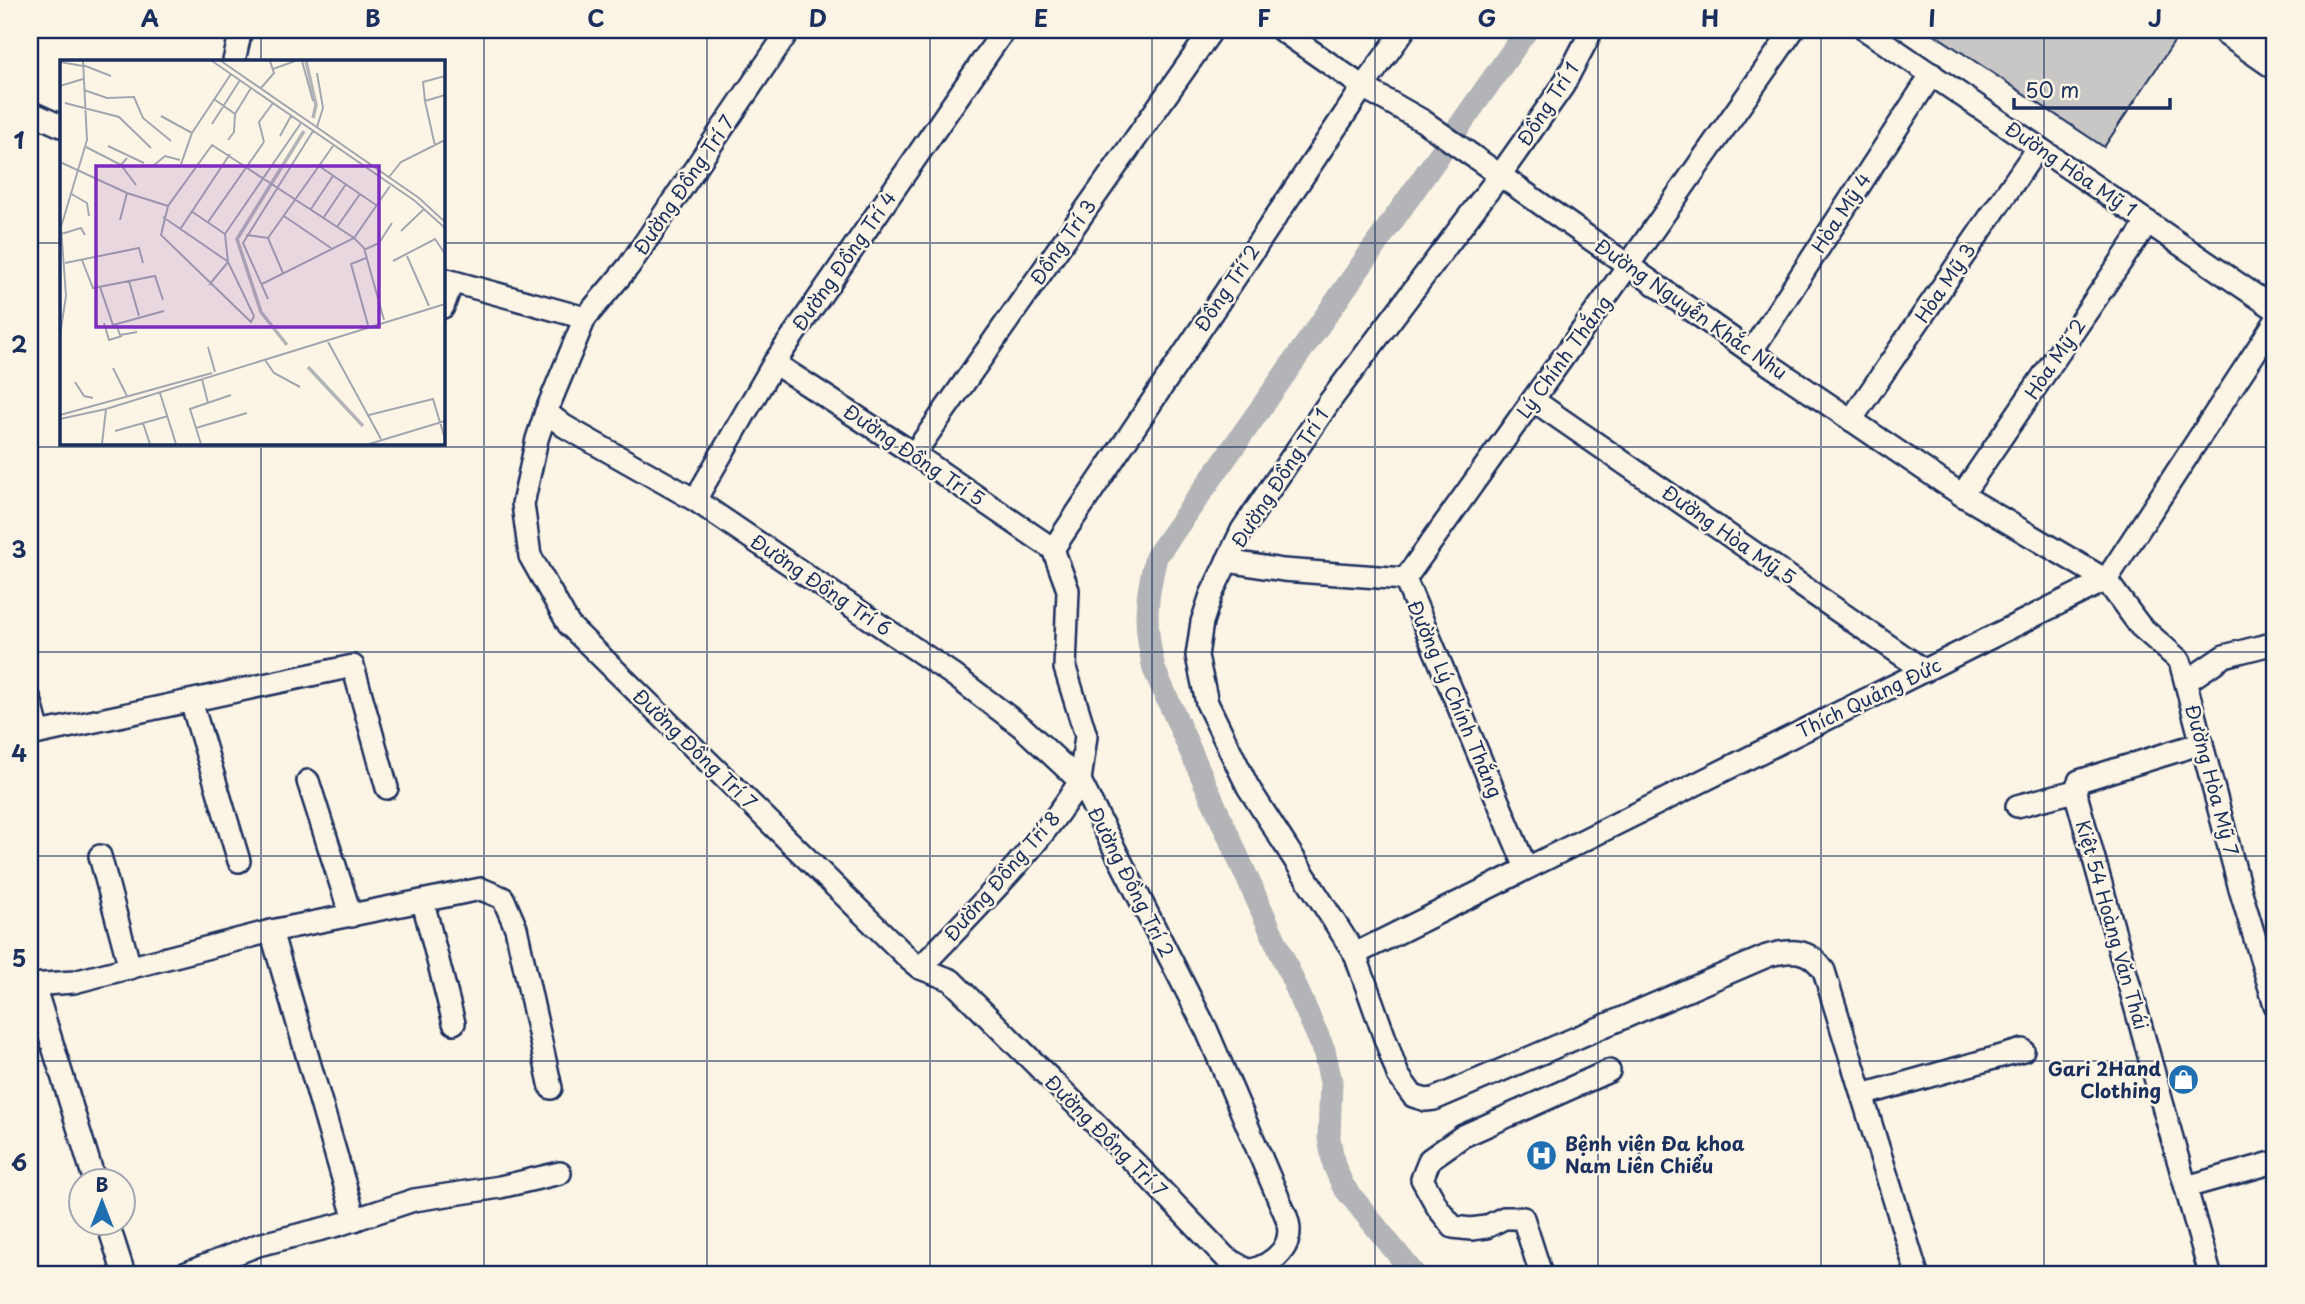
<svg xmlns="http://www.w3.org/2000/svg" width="2305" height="1304" viewBox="0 0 2305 1304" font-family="'Playpen Sans',sans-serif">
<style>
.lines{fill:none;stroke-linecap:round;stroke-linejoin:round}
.canal{stroke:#b2b4b8;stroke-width:23}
.building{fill:#c8c7c6;stroke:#1b2f5e;stroke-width:2}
.minor-casing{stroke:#1b2f5e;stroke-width:26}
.major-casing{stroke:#1b2f5e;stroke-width:32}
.highway-casing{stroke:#1b2f5e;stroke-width:37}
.minor{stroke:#fcf5e5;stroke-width:21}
.major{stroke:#fcf5e5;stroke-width:26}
.highway{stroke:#fcf5e5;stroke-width:32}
.grid{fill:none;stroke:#1b2f5e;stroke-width:2;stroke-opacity:0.55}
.labels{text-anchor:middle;stroke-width:5;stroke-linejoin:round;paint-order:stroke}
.street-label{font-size:19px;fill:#1b2f5e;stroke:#fcf5e5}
.poi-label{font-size:19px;font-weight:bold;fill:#1b2f5e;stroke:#fcf5e5;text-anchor:end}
.inset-river{fill:none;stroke:#b2b4b8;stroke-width:3.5}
.inset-road{fill:none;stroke:#a2a6af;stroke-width:2}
.view{fill:#7b2cbf;fill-opacity:0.15;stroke:#7b2cbf;stroke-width:3.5}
.inset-edge{fill:none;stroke:#1b2f5e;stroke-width:3.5}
.neatline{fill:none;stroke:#1b2f5e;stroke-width:2.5}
.grid-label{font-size:23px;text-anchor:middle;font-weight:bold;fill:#1b2f5e}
</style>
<rect width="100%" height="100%" fill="#fcf5e5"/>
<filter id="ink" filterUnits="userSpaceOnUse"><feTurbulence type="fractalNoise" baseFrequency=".0143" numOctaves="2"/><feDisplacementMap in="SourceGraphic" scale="14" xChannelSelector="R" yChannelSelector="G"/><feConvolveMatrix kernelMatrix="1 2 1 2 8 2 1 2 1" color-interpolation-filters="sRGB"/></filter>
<g filter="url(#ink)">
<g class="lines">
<path class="canal" d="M 1414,1274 L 1343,1186 L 1334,1165 L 1329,1138 L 1331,1082 L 1324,1050 L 1154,669 C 1144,624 1145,602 1156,557 L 1527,30"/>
</g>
<path class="building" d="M 1933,30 L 2168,30 L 2178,36 L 2104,147 L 1931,32 Z"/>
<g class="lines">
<defs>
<g id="minor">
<path d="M 789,30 L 629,266 L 585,318 L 546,412 L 537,439 L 523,504 L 530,556 L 569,625 L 910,960 L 920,968 L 951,980 L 1138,1166 L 1226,1258 L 1249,1271 C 1275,1264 1297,1245 1286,1216 L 1207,1031 L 1080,781 L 1086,736 L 1065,668 L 1068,590 L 1053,549"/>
<path d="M 1281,30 L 1363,87 L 1423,121 L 1751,352 L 1962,495 L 2106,580 L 2140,626 L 2180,661 L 2240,889 L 2275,1005"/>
<path d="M 1592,30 L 1563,86 L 1500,175 L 1330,401 L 1242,530 L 1211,595 L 1202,622 L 1197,656 L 1207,703 L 1248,787 L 1355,954 L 1398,1075 L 1413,1096 L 1426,1100 L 1434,1099 L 1767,956 C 1791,949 1809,948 1824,971 L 1917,1274"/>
<path d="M 1866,30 L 2275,309"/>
<path d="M 234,61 L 241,30"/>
<path d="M 30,112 L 61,126"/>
<path d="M 443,279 L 585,318"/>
<path d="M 443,307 L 452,282"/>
<path d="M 1751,352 L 1932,74"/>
<path d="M 774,363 L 914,454 L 1053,549"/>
<path d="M 1533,400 L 1925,671"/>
<path d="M 546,412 L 564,426 L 695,500 L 952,674 L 1022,727 L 1080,781"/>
<path d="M 1851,420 L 2038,147"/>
<path d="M 914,454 L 1212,30"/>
<path d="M 1962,495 L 2148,222"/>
<path d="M 695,500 L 774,363 L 1004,30"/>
<path d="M 1053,549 L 1363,87 L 1404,30"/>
<path d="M 1227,561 L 1283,570 L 1405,579"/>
<path d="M 1405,579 L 1606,297 L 1793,30"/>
<path d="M 1405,579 L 1526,868"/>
<path d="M 2186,682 L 2224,656 L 2275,643"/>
<path d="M 30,699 L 39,733"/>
<path d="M 191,701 L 239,861"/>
<path d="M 30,735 L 353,666 L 387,788"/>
<path d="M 2202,743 L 2079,781 L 2075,791 L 2210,1274"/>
<path d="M 308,781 L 351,916"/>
<path d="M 2017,806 L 2075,791"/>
<path d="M 100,856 L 130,968"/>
<path d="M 423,902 L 454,1023"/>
<path d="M 271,931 L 355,1220"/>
<path d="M 1355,954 L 2106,580 L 2275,322"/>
<path d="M 920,968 C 975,910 1038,849 1080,781"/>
<path d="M 30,985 L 74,982 L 271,931 L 481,889 L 503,898 L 516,928 L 551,1088"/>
<path d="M 34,985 L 95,1182"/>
<path d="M 1862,1095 L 2023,1050"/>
<path d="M 2186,1187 L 2275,1162"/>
<path d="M 108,1224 L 124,1274"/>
<path d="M 184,1274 L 258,1245 L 338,1225 L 414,1200 L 500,1187 L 560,1173"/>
<path d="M 1541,1274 L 1523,1218 L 1504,1218 L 1486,1227 L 1471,1229 L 1453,1227 L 1438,1208 L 1422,1179 L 1430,1159 L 1463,1136 L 1609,1071"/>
</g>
<path id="major" d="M 2274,1274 L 2275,1274"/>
<path id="highway" d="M 2229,30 L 2275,62"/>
</defs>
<use href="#minor" class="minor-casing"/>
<use href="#major" class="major-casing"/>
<use href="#highway" class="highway-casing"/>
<use href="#minor" class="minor"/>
<use href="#major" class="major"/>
<use href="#highway" class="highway"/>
</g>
</g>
<path class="grid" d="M 261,30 L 261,61M 484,30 L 484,1274M 707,30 L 707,1274M 930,30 L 930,1274M 1152,30 L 1152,1274M 1375,30 L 1375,1274M 1598,30 L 1598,1274M 1821,30 L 1821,1274M 2044,30 L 2044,1274M 30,243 L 61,243M 443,243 L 2275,243M 261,443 L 261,1274M 30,447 L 2275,447M 30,652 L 2275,652M 30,856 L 2275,856M 30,1061 L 2275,1061"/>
<defs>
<symbol id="shop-disc" viewBox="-11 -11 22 22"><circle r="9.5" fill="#1f6fb2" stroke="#fcf5e5"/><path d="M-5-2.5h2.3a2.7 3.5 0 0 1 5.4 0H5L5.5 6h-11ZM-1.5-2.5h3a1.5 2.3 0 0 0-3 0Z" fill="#fff"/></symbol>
<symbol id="hospital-disc" viewBox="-11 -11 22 22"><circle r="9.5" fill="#1f6fb2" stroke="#fcf5e5"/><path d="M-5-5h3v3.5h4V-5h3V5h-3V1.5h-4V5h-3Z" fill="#fff"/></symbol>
</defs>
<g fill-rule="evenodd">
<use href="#shop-disc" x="2166" y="1062" width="35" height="35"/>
<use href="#hospital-disc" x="1524" y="1138" width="35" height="35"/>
</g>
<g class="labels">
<g class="street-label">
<text transform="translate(1548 104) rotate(-57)" y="7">Đồng Trí 1</text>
<text transform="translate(2071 169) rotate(34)" y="7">Đường Hòa Mỹ 1</text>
<text transform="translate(684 185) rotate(-56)" y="7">Đường Đồng Trí 7</text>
<text transform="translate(1841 213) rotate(-57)" y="7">Hòa Mỹ 4</text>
<text transform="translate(1063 242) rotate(-55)" y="7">Đồng Trí 3</text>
<text transform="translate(844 261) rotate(-55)" y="7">Đường Đồng Trí 4</text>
<text transform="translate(1945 283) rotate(-56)" y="7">Hòa Mỹ 3</text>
<text transform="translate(1227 288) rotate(-56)" y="7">Đồng Trí 2</text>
<text transform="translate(1691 309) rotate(35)" y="7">Đường Nguyễn Khắc Nhu</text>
<text transform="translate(1564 357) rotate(-54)" y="7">Lý Chính Thắng</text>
<text transform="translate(2055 359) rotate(-56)" y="7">Hòa Mỹ 2</text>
<text transform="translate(914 455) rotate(34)" y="7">Đường Đồng Trí 5</text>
<text transform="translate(1280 478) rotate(-57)" y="7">Đường Đồng Trí 1</text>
<text transform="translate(1729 535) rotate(35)" y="7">Đường Hòa Mỹ 5</text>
<text transform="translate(821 585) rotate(34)" y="7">Đường Đồng Trí 6</text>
<text transform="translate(1869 698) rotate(-26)" y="7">Thích Quảng Đức</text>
<text transform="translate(1455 699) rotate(67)" y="7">Đường Lý Chính Thắng</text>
<text transform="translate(695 749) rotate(44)" y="7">Đường Đồng Trí 7</text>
<text transform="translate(2212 780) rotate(75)" y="7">Đường Hòa Mỹ 7</text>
<text transform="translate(1002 876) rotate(-49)" y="7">Đường Đồng Trí 8</text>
<text transform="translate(1131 882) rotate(63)" y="7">Đường Đồng Trí 2</text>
<text transform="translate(2112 925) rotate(74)" y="7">Kiệt 54 Hoàng Văn Thái</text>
<text transform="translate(1106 1136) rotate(45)" y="7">Đường Đồng Trí 7</text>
</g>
<g class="poi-label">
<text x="2161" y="1076">Gari 2Hand<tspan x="2161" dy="22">Clothing</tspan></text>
<text x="1565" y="1151" text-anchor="start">Bệnh viện Đa khoa<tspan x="1565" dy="22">Nam Liên Chiểu</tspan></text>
</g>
</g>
<g transform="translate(60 60)">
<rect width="385" height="385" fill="#fcf5e5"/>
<path class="inset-river" d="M 246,1 L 256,45 L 253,58M 227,285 L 201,252 L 177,179 L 244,71M 248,307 L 303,366"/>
<path class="inset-road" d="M 152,1 L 355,141 L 385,168M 161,1 L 359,138 L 385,162M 242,1 L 253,41M 0,2 L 23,6M 23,5 L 51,16M 213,9 L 235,1M 257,13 L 263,48 L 257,67M 0,26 L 23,19M 201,28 L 214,13 L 210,1M 24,30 L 47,38 L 74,37 L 83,58 L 111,81M 154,39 L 175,54M 365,41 L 363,22 L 385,16M 5,43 L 59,57 L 91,88M 101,56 L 132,73M 152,64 L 180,20M 220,76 L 231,56M 168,80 L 174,72 L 175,54 L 191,28M 204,82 L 199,62 L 213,43M 48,86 L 84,103M 375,86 L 365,41 L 385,35M 26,87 L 61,105 L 67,98M 0,102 L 67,133 L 108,146M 61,105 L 76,125M 93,106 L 105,96 L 120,100M 259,106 L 316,145M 120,107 L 132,73 L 171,14M 329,117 L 341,102 L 385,80M 10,133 L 27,143 L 29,156M 251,149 L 273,116M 131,151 L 165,174M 224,156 L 271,188M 103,157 L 167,201M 264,157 L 286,124M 60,160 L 67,133M 148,162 L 204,82M 277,167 L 300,134M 121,168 L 170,94M 341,171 L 364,149M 1,174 L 21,168 L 25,175M 165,174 L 168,202 L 194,256 L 191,262 L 101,175 L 108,146 L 152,85 L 294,178 L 304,188 L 324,260M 165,174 L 241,63M 186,175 L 208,178M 208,178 L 273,86M 208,178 L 223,213M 304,190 L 319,183 L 332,163M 347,196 L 369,246M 306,198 L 291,204 L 308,265M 22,200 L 33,228 L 95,216 L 103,240M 333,201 L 375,179 L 385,194M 5,203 L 79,188 L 83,203M 69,221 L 79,256M 202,224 L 294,178 L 330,126M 149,225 L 168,202M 40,227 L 53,265 L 104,251M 208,239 L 183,183 L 253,71M 44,263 L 49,280 L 62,276M 56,264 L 60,275 L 77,272M 0,275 L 6,236 L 1,167 L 27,80 L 23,1M 267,280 L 321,379M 148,287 L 155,312M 205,300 L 214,313 L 240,327M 53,308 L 67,336M 142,319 L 148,343M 15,322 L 24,336 L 33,338M 100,333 L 116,384M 0,355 L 152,313M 309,355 L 373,339 L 385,379M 0,359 L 46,349 L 385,244M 83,363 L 90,384M 136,368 L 187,353M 55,371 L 108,356M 42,384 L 46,349M 141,384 L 130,349 L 171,335M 309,384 L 385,361"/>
<path class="view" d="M 36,106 L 319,106 L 319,267 L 36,267 Z"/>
<rect width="385" height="385" class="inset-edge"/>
</g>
<rect width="2305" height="1304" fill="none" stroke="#fcf5e5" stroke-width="77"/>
<g transform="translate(102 1202)"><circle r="33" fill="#fcf5e5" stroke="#a2a6af" stroke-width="2"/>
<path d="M0-5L12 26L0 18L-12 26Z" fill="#1f6fb2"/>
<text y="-10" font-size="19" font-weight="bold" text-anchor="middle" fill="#1b2f5e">B</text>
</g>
<path d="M2014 98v10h156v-10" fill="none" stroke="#1b2f5e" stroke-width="3.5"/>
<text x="2025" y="98" font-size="21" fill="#1b2f5e" stroke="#fcf5e5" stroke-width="5" paint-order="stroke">50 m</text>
<rect x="38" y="38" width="2228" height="1228" class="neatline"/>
<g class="grid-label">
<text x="150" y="27">A</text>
<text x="373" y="27">B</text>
<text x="596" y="27">C</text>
<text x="818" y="27">D</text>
<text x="1041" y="27">E</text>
<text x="1264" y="27">F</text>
<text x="1487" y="27">G</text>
<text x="1710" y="27">H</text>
<text x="1932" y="27">I</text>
<text x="2155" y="27">J</text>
<text x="19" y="149">1</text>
<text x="19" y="353">2</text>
<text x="19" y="558">3</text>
<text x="19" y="762">4</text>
<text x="19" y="967">5</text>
<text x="19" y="1171">6</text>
</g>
</svg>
